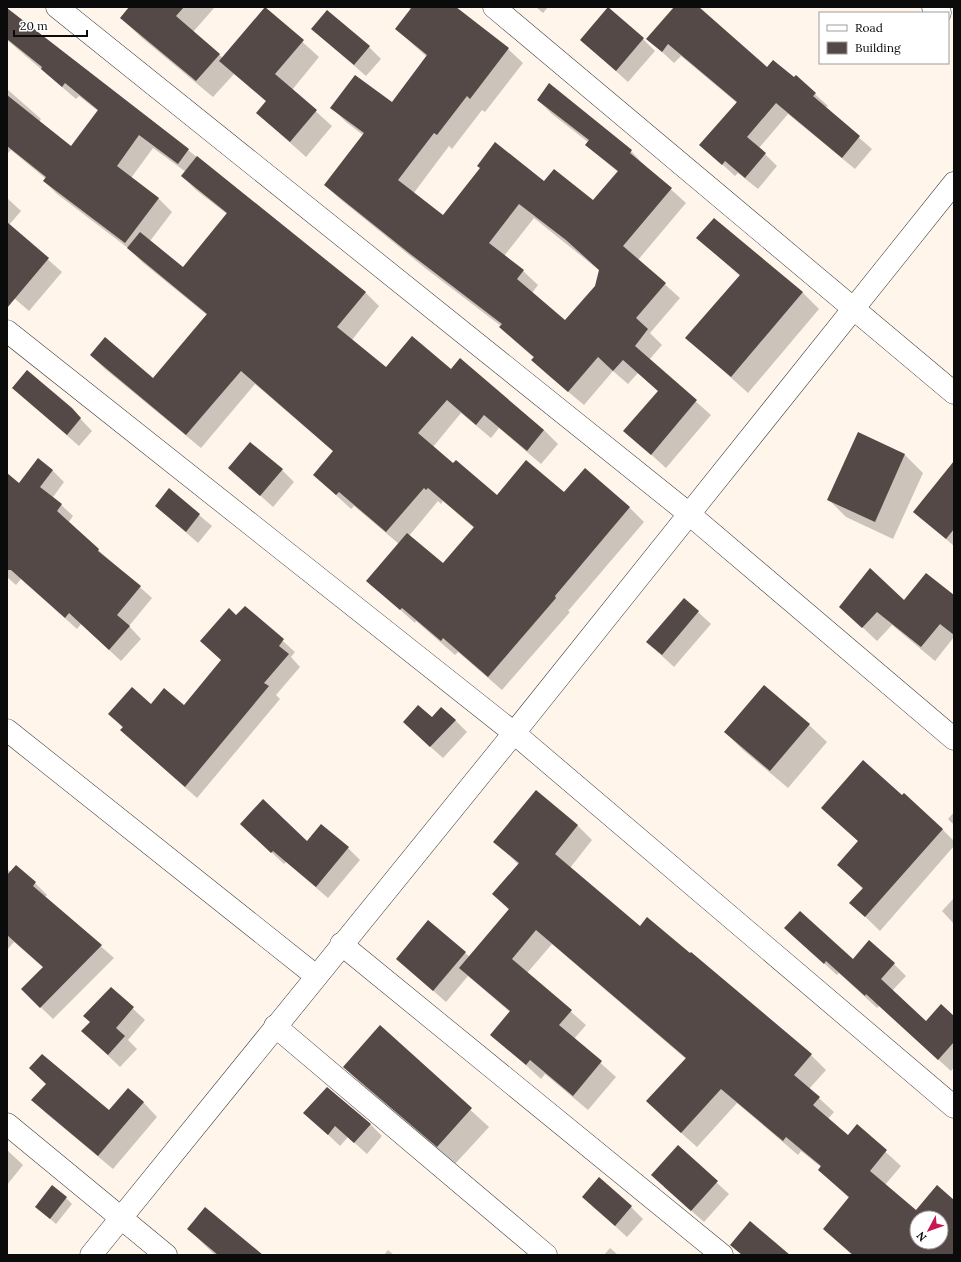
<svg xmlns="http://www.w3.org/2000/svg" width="961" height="1262" viewBox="0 0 961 1262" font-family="Lora,serif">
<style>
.shadow{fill:#0003;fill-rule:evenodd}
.building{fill:#554947;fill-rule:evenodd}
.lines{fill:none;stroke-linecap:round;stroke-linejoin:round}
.minor-casing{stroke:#3e3e3e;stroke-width:23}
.minor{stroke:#fff;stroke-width:22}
</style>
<rect width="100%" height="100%" fill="#fff5ea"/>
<g class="shadow">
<path d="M 138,7 L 215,7 L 193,32 L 223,58 L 265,8 L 319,57 L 292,90 L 332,126 L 306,157 L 257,113 L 267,102 L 234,74 L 213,97 L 142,38 L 125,22 Z"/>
<path d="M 408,7 L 456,7 L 508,49 L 523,63 L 485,112 L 482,110 L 452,149 L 449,146 L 413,194 L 443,217 L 545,183 L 593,201 L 618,172 L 586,145 L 588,142 L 552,114 L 538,100 L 631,151 L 645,166 L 686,203 L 638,260 L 680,298 L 650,333 L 662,345 L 649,360 L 711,415 L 666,468 L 625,431 L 659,392 L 638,373 L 628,384 L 613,371 L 584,405 L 547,374 L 533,360 L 534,358 L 515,341 L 501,326 L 425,268 L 340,199 L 325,185 L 363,135 L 346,122 L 332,108 L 392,104 L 427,57 L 396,29 L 411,10 ZM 534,218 L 600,271 L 596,286 L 565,322 L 532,293 L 538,285 L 523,271 L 504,256 Z"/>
<path d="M 536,7 L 548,7 L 543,13 Z"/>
<path d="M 675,7 L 697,7 L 767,69 L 794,79 L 796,77 L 828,106 L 825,108 L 872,149 L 855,169 L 788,114 L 759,148 L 777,166 L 758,189 L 738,173 L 735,176 L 701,145 L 737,103 L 681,56 L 674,63 L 648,39 Z"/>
<path d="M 7,10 L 188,150 L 365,292 L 379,306 L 352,340 L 386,368 L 451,370 L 460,360 L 544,430 L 558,444 L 541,464 L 499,428 L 491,438 L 461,413 L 433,447 L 453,464 L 497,496 L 564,494 L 630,508 L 644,522 L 568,611 L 570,612 L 502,690 L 458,652 L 455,655 L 416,621 L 415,623 L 367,580 L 399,544 L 354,506 L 351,509 L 314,475 L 334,452 L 255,384 L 201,448 L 105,369 L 91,355 L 153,379 L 207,315 L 142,262 L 128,248 L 57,194 L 44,181 L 46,179 L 11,150 L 7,154 L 7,89 L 41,119 L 39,122 L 71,148 L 98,111 L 79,96 L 76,99 L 7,40 ZM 153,148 L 186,172 L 182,176 L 196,190 L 227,214 L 183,268 L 150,241 L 172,212 L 159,199 L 131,178 ZM 438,501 L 441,504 L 443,501 L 474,528 L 443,565 L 409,536 Z"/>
<path d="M 312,29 L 369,47 L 381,59 L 366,76 Z"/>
<path d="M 643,39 L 655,51 L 628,82 L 581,40 Z"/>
<path d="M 7,198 L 21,211 L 9,225 L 62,272 L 29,311 L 7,292 Z"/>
<path d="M 698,238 L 802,292 L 819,309 L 748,393 L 687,338 L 740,276 Z"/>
<path d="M 13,388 L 71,409 L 92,431 L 79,446 Z"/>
<path d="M 858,433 L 905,455 L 923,473 L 893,539 L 846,517 L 828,499 Z"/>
<path d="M 230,468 L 282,470 L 294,482 L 273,507 Z"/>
<path d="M 52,470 L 64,482 L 53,497 L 73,516 L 68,523 L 152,598 L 129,626 L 141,639 L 121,661 L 81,624 L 77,629 L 21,579 L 16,585 L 7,577 L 7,474 L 19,485 Z"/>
<path d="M 954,480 L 954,546 L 915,512 Z"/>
<path d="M 169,490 L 212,526 L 198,543 L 156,506 Z"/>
<path d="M 954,597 L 954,637 L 935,661 L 892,625 L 877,641 L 841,607 Z"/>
<path d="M 684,599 L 711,624 L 674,667 L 647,642 Z"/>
<path d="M 245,607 L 295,652 L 291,657 L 300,667 L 276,695 L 280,699 L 197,798 L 134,742 L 122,730 L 123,728 L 110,714 L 151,705 L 184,706 L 222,660 L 236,617 Z"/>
<path d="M 455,720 L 467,732 L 443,758 L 416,734 Z"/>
<path d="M 809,725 L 827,742 L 788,788 L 743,750 L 725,732 Z"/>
<path d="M 536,791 L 578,826 L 592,840 L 570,868 L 640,927 L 811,1055 L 826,1070 L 809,1089 L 834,1112 L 828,1119 L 848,1136 L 857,1126 L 901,1166 L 885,1185 L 916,1212 L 954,1201 L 954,1255 L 852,1255 L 824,1229 L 850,1199 L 819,1170 L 821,1167 L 801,1151 L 798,1155 L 737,1103 L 697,1147 L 662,1116 L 686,1059 L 552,944 L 527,973 L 586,1025 L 574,1039 L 616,1077 L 588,1110 L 545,1074 L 541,1079 L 492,1034 L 510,1012 L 468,976 L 446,1002 L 397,959 L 428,922 L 470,957 L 509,910 L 494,894 L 519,865 L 495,842 ZM 917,1218 L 941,1218 L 941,1242 L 917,1242 Z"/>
<path d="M 822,808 L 942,829 L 954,841 L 954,846 L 880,931 L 851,903 L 863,889 L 838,865 L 859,842 Z"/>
<path d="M 954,812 L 954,825 L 948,819 Z"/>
<path d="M 254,836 L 348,848 L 360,860 L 328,898 L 286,862 L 284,864 Z"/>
<path d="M 7,869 L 11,872 L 35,883 L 47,895 L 45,897 L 114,958 L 53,1019 L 22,989 L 44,968 L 14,942 L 7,950 Z"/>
<path d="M 954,898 L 954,924 L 942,911 Z"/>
<path d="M 798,940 L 853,960 L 894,964 L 906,976 L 892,991 L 927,1022 L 954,1017 L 954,1067 L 951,1071 L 879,1006 L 877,1008 L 839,973 L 837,975 Z"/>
<path d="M 111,988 L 145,1020 L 128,1040 L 137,1049 L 120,1067 L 95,1043 L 91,1022 Z"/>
<path d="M 380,1027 L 489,1127 L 455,1164 L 362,1085 L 344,1067 Z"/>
<path d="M 47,1085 L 109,1112 L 143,1102 L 157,1117 L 113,1169 L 47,1114 L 32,1100 Z"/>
<path d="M 305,1113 L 370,1124 L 382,1136 L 367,1154 L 348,1137 L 340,1146 Z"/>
<path d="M 678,1147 L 729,1194 L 704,1222 L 664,1187 Z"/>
<path d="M 7,1150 L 23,1165 L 7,1185 Z"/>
<path d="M 583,1197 L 631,1207 L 643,1219 L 627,1237 Z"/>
<path d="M 66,1198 L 72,1204 L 56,1224 L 42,1212 Z"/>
<path d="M 188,1229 L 262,1255 L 215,1255 Z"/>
<path d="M 610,1248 L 618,1255 L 604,1255 Z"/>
<path d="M 388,1250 L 394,1255 L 384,1255 Z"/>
</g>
<g class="building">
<path d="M 129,7 L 184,7 L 176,16 L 220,54 L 196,81 L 120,18 Z"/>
<path d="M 265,7 L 304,40 L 275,74 L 317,110 L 290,142 L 256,113 L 266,101 L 219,61 Z"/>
<path d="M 412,7 L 456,7 L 509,48 L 470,99 L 467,96 L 437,135 L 434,133 L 398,180 L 443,215 L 480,168 L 477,166 L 495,142 L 544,181 L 554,169 L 593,200 L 618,171 L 585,145 L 589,140 L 537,100 L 549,83 L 632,150 L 630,153 L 672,188 L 623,246 L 666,283 L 636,318 L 648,329 L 635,346 L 697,400 L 651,455 L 623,431 L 658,391 L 623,360 L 613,371 L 598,357 L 568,392 L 531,360 L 534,357 L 499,327 L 502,324 L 409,253 L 324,185 L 364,133 L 330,108 L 355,75 L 392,102 L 427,55 L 395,29 ZM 519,204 L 566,240 L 599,270 L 595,286 L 565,320 L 517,279 L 524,270 L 489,243 Z"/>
<path d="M 608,7 L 644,38 L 616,71 L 580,40 Z"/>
<path d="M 674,7 L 699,7 L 767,67 L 773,60 L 794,77 L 796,75 L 816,93 L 813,96 L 860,136 L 842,158 L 776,103 L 747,137 L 766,153 L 745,178 L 725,161 L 722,165 L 699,145 L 737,102 L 668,44 L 662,52 L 646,39 Z"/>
<path d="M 7,8 L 189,149 L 178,164 L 139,135 L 117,166 L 159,198 L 125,243 L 43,181 L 46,177 L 7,146 L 7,95 L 71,146 L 98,110 L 65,83 L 62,87 L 41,69 L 42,67 L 7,39 Z"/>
<path d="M 327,10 L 370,46 L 354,65 L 311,29 Z"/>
<path d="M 197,156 L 366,292 L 337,327 L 386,367 L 412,336 L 451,369 L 460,358 L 544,430 L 527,451 L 484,415 L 476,425 L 447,400 L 418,433 L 453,463 L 456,460 L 497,495 L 526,460 L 564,492 L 585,468 L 630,507 L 555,596 L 556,598 L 488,677 L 443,638 L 441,641 L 402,608 L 400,610 L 366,581 L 407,533 L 443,563 L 474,527 L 428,488 L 426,490 L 424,488 L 386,532 L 339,492 L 336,495 L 313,475 L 333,451 L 241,371 L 186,435 L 90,355 L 105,337 L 153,378 L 207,314 L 127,248 L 140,232 L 183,267 L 227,213 L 181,176 Z"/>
<path d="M 714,218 L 803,292 L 731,377 L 685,338 L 740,275 L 696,238 Z"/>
<path d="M 7,222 L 49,258 L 7,308 Z"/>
<path d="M 27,370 L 72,408 L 81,418 L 67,435 L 12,388 Z"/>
<path d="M 858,432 L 905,454 L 875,522 L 827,500 Z"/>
<path d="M 250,442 L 283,469 L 260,496 L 228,468 Z"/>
<path d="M 38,458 L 53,470 L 40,487 L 62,504 L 57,511 L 99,549 L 98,551 L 141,586 L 117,615 L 130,626 L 109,650 L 69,613 L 65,618 L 11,570 L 7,570 L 7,473 L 19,483 Z"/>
<path d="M 954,461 L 954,529 L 946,539 L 913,512 Z"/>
<path d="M 169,488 L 200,514 L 186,532 L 155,506 Z"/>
<path d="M 870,568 L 904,600 L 926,573 L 954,595 L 954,635 L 940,624 L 921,647 L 877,612 L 862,628 L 839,607 Z"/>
<path d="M 684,598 L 699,611 L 662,655 L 646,642 Z"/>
<path d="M 245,606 L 284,639 L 279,646 L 289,654 L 264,683 L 269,686 L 185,787 L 120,730 L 123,727 L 108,714 L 132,687 L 151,704 L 164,688 L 184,705 L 221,660 L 200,641 L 229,608 L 236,615 Z"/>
<path d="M 764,685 L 810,724 L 770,771 L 724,732 Z"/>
<path d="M 418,705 L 432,717 L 441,707 L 456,720 L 430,747 L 403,722 Z"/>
<path d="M 863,760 L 902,795 L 904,793 L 943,829 L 865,917 L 849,903 L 863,888 L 837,865 L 858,841 L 821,808 Z"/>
<path d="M 536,790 L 578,825 L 555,854 L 640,926 L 647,917 L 690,953 L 691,952 L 812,1054 L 794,1075 L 820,1097 L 813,1105 L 848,1135 L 857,1124 L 887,1150 L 870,1171 L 916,1210 L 937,1185 L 954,1200 L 954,1255 L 853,1255 L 823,1229 L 849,1197 L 818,1170 L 821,1166 L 786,1137 L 783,1141 L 721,1089 L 681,1133 L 646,1101 L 686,1058 L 536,930 L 512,959 L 572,1010 L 559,1025 L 602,1061 L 573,1096 L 530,1060 L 526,1065 L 490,1035 L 510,1011 L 459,968 L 509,909 L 492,894 L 519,863 L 493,842 ZM 917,1218 L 941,1218 L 941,1242 L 917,1242 Z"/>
<path d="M 263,799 L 307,841 L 321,824 L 349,847 L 316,887 L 273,851 L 271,853 L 240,824 Z"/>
<path d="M 16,865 L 36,882 L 33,886 L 102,945 L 40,1008 L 21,989 L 43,967 L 7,935 L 7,875 Z"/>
<path d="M 800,911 L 853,959 L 869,940 L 895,963 L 881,979 L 926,1021 L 941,1004 L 954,1016 L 954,1042 L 938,1060 L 866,994 L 865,996 L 826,961 L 824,964 L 784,928 Z"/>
<path d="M 428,920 L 466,952 L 433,991 L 396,959 Z"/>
<path d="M 111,987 L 134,1007 L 116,1028 L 125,1036 L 108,1055 L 81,1031 L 90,1022 L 83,1016 Z"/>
<path d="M 380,1025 L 472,1108 L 437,1147 L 343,1067 Z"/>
<path d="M 42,1054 L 109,1110 L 128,1088 L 144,1102 L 98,1156 L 31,1100 L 46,1084 L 29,1068 Z"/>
<path d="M 327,1087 L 371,1124 L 354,1143 L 335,1126 L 328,1135 L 303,1113 Z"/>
<path d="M 678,1145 L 718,1181 L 691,1211 L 651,1175 Z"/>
<path d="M 599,1177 L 632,1206 L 615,1226 L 582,1197 Z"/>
<path d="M 52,1185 L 67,1197 L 50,1219 L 35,1207 Z"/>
<path d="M 205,1207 L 263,1255 L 218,1255 L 187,1229 Z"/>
<path d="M 750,1221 L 790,1255 L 742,1255 L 730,1245 Z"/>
</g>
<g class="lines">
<defs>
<g id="minor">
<path d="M 57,7 L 688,513 L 954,739"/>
<path d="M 494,7 L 954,393"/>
<path d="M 933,7 L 940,13"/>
<path d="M 7,331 L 514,733 L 954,1107"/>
<path d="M 7,730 L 316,976"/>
<path d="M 341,944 L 722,1255"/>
<path d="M 275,1026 L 546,1255"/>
<path d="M 7,1124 L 166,1255"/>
<path d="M 91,1255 L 514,733 L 954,183"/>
</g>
</defs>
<use href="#minor" class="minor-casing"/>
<use href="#minor" class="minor"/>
</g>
<rect width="961" height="1262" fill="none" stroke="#0b0b0b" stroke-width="16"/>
<rect x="819" y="12" width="130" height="52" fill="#ffffff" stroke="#9d9d9d"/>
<rect x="827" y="25" width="20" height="6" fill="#ffffff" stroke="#9d9d9d"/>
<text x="855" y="32" font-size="12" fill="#0b0b0b">Road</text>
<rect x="827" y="42" width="20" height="12" fill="#554947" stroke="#9d9d9d"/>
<text x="855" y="52" font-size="12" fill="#0b0b0b">Building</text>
<g transform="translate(929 1230) rotate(229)"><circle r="19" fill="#ffffff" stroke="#9d9d9d"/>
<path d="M0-3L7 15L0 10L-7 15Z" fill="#c61951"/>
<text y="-6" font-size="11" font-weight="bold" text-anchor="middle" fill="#0b0b0b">N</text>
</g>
<path d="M14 30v6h73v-6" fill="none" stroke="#0b0b0b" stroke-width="2"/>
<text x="20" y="30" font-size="12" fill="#0b0b0b" stroke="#ffffff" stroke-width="3" paint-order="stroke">20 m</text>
</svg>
